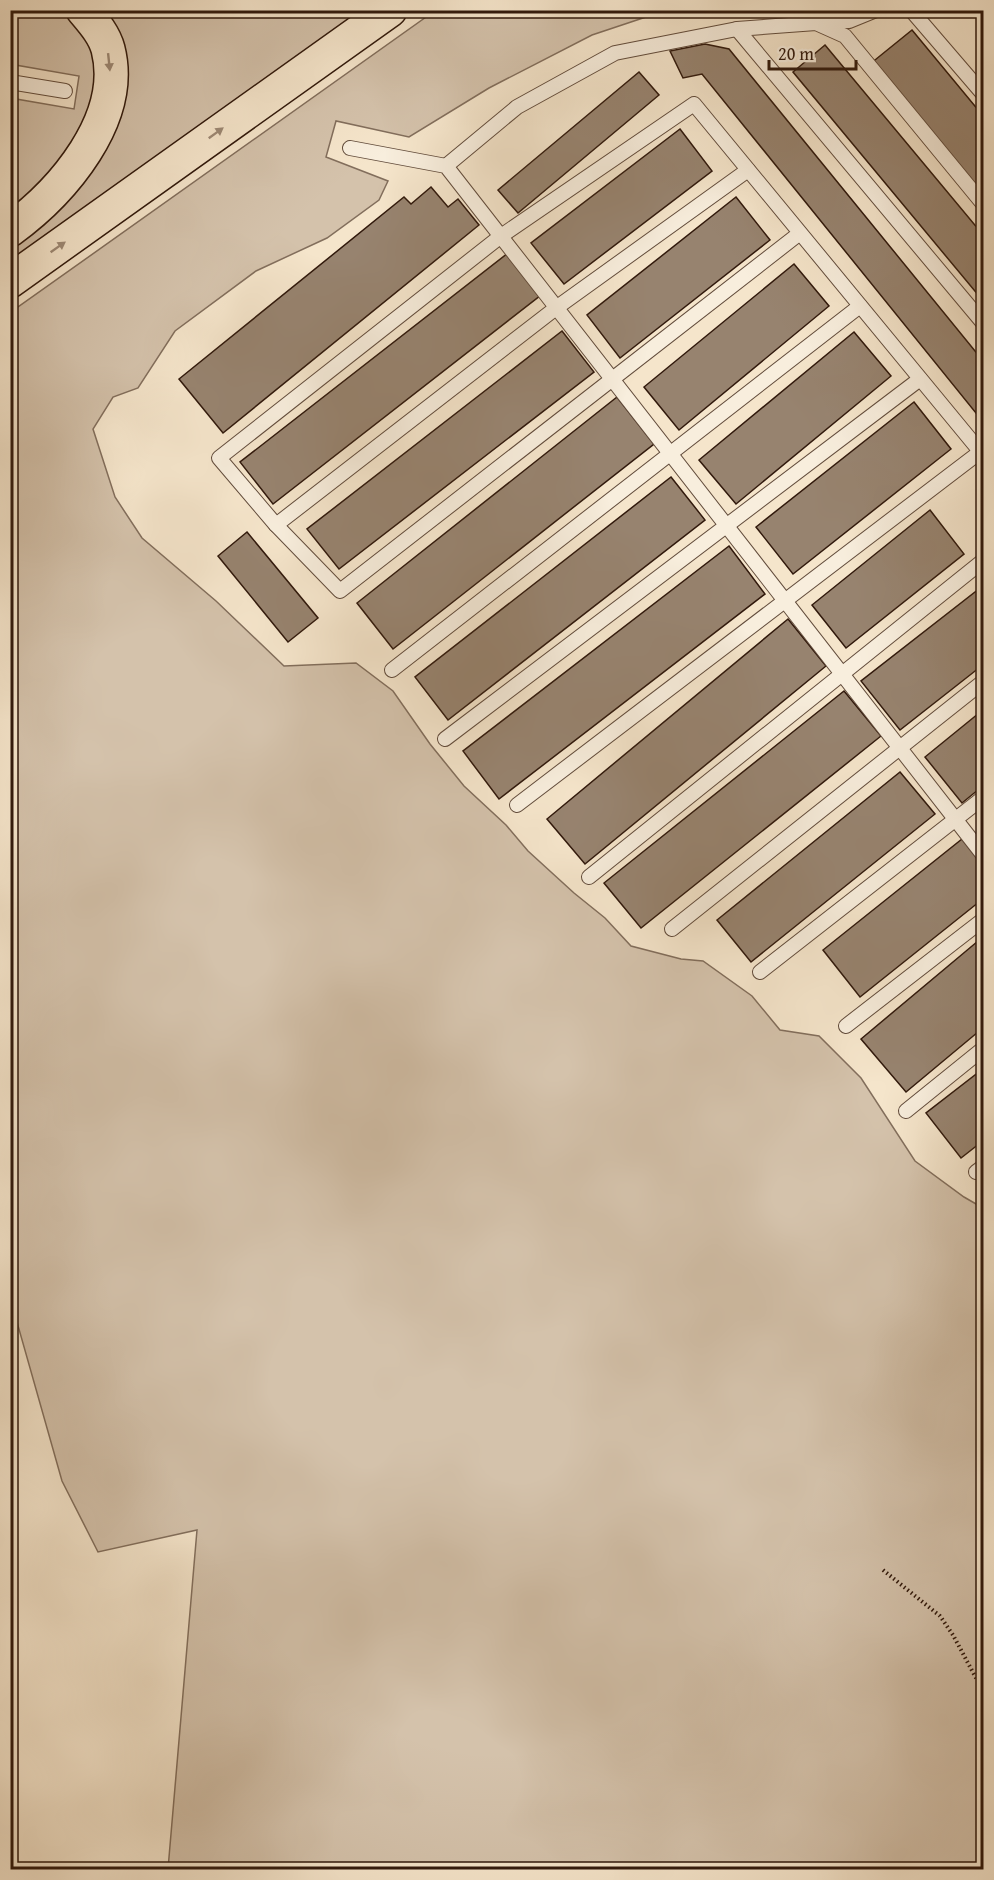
<svg xmlns="http://www.w3.org/2000/svg" width="994" height="1880" viewBox="0 0 994 1880" font-family="'Gentium Book Plus',serif">
<style>
.green{fill:#d4c2ab;stroke:#826e5c;stroke-width:1.5}
.building{fill:#97836f;stroke:#31190c;stroke-width:1.5}
.lines{fill:none;stroke-linecap:round;stroke-linejoin:round}
.lane-casing{stroke:#624c3c;stroke-width:16}
.primary-casing{stroke:#31190c;stroke-width:36}
.path{stroke:#31190c;stroke-width:4;stroke-dasharray:1.5 3;stroke-linecap:butt}
.lane{stroke:#f8eedd;stroke-width:14}
.primary{stroke:#f5e5cb;stroke-width:33}
.oneway{fill:#9d8975}
</style>
<rect width="100%" height="100%" fill="#f5e5cb"/>
<filter id="stains"><feTurbulence type="fractalNoise" baseFrequency=".00333" numOctaves="4"/><feColorMatrix values="0 0 0 0 .2 0 0 0 0 .09 0 0 0 0 .02 0 0 0 .5 -.17"/></filter>
<radialGradient id="worn" r=".72"><stop offset=".6" stop-color="#630" stop-opacity="0"/><stop offset="1" stop-color="#630" stop-opacity=".3"/></radialGradient>
<g class="green">
<path d="M 436,10 L 664,11 L 592,35 L 489,88 L 409,137 L 336,121 L 326,157 L 388,181 L 379,200 L 327,238 L 256,271 L 175,331 L 138,388 L 113,397 L 93,429 L 115,497 L 142,538 L 216,601 L 284,666 L 356,663 L 393,691 L 430,744 L 464,786 L 506,825 L 528,851 L 574,893 L 605,918 L 631,946 L 681,959 L 703,961 L 752,996 L 780,1030 L 819,1036 L 861,1078 L 915,1161 L 964,1197 L 983,1208 L 983,1869 L 168,1869 L 197,1530 L 98,1552 L 62,1481 L 11,1301 L 11,312 Z"/>
<path d="M 11,11 L 71,11 L 97,53 L 98,100 L 63,168 L 10,217 L 10,98 L 74,109 L 79,76 L 10,64 Z"/>
<path d="M 96,11 L 372,11 L 11,268 L 10,243 L 108,131 Z"/>
</g>
<g class="building">
<path d="M 912,30 L 984,117 L 984,202 L 870,64 Z"/>
<path d="M 705,44 L 729,49 L 984,362 L 984,423 L 702,74 L 683,78 L 670,51 Z"/>
<path d="M 825,45 L 984,236 L 984,302 L 793,72 Z"/>
<path d="M 639,72 L 659,95 L 518,213 L 498,190 Z"/>
<path d="M 680,129 L 712,171 L 564,284 L 531,243 Z"/>
<path d="M 431,187 L 448,207 L 458,199 L 479,225 L 223,433 L 179,379 L 404,197 L 411,204 Z"/>
<path d="M 736,197 L 770,240 L 620,358 L 587,315 Z"/>
<path d="M 508,253 L 541,295 L 273,504 L 240,462 Z"/>
<path d="M 794,264 L 829,306 L 679,430 L 644,387 Z"/>
<path d="M 562,331 L 594,372 L 339,569 L 307,529 Z"/>
<path d="M 854,332 L 891,376 L 736,504 L 699,460 Z"/>
<path d="M 617,397 L 654,444 L 393,649 L 357,603 Z"/>
<path d="M 914,402 L 951,449 L 793,574 L 756,527 Z"/>
<path d="M 671,477 L 705,520 L 448,720 L 415,677 Z"/>
<path d="M 930,510 L 964,554 L 846,648 L 812,605 Z"/>
<path d="M 247,532 L 318,618 L 288,642 L 218,556 Z"/>
<path d="M 729,546 L 765,594 L 499,799 L 463,751 Z"/>
<path d="M 984,585 L 984,664 L 900,730 L 861,681 Z"/>
<path d="M 788,619 L 826,666 L 585,864 L 547,819 Z"/>
<path d="M 844,691 L 881,736 L 641,928 L 604,883 Z"/>
<path d="M 984,709 L 984,785 L 962,803 L 925,757 Z"/>
<path d="M 900,772 L 935,814 L 751,962 L 717,920 Z"/>
<path d="M 962,839 L 984,866 L 984,898 L 860,997 L 823,950 Z"/>
<path d="M 984,936 L 984,1027 L 906,1092 L 861,1039 Z"/>
<path d="M 984,1068 L 984,1140 L 961,1158 L 926,1113 Z"/>
</g>
<g class="lines">
<defs>
<g id="lane">
<path d="M 911,10 L 984,95"/>
<path d="M 820,22 L 849,21 L 876,10"/>
<path d="M 10,82 L 65,91"/>
<path d="M 350,148 L 446,166 L 984,856"/>
<path d="M 446,166 L 517,107 L 615,53 L 737,29"/>
<path d="M 984,205 L 845,36 L 816,23 L 737,29 L 984,324"/>
<path d="M 800,233 L 340,591 L 276,525 L 219,458 L 501,236 L 694,104 L 984,456"/>
<path d="M 276,525 L 556,308 L 748,170"/>
<path d="M 392,670 L 860,306"/>
<path d="M 445,739 L 920,379"/>
<path d="M 517,805 L 980,452"/>
<path d="M 589,877 L 984,560"/>
<path d="M 672,929 L 984,681"/>
<path d="M 760,972 L 984,797"/>
<path d="M 846,1026 L 984,919"/>
<path d="M 906,1111 L 984,1048"/>
<path d="M 976,1172 L 984,1166"/>
</g>
<g id="primary">
<path d="M 10,230 C 62,192 126,119 108,49 C 104,34 93,22 83,10"/>
<path d="M 10,281 L 390,10"/>
</g>
</defs>
<use href="#lane" class="lane-casing"/>
<use href="#primary" class="primary-casing"/>
<path class="path" d="M 883,1570 L 940,1616 L 953,1635 L 984,1693"/>
<use href="#lane" class="lane"/>
<use href="#primary" class="primary"/>
</g>
<defs><path id="oneway-solid" d="M-6-.8H1V-3.2L6.5 0L1 3.2V.8H-6Z" transform="scale(1.5)"/></defs>
<g class="oneway">
<use href="#oneway-solid" transform="translate(109 62) rotate(84)"/>
<use href="#oneway-solid" transform="translate(216 133) rotate(-36)"/>
<use href="#oneway-solid" transform="translate(58 247) rotate(-35)"/>
</g>
<rect width="994" height="1880" fill="none" stroke="#f5e5cb" stroke-width="36"/>
<rect x="12" y="12" width="970" height="1856" fill="none" stroke="#31190c" stroke-width="3"/>
<rect x="18" y="18" width="958" height="1844" fill="none" stroke="#31190c" stroke-width="1.5"/>
<path d="M769 60v9h87v-9" fill="none" stroke="#31190c" stroke-width="3"/>
<text x="778" y="60" font-size="18" fill="#31190c" stroke="#f8eedd" stroke-width="4.5" paint-order="stroke">20 m</text>
<rect width="100%" height="100%" filter="url(#stains)"/>
<rect width="100%" height="100%" fill="url(#worn)"/>
</svg>
